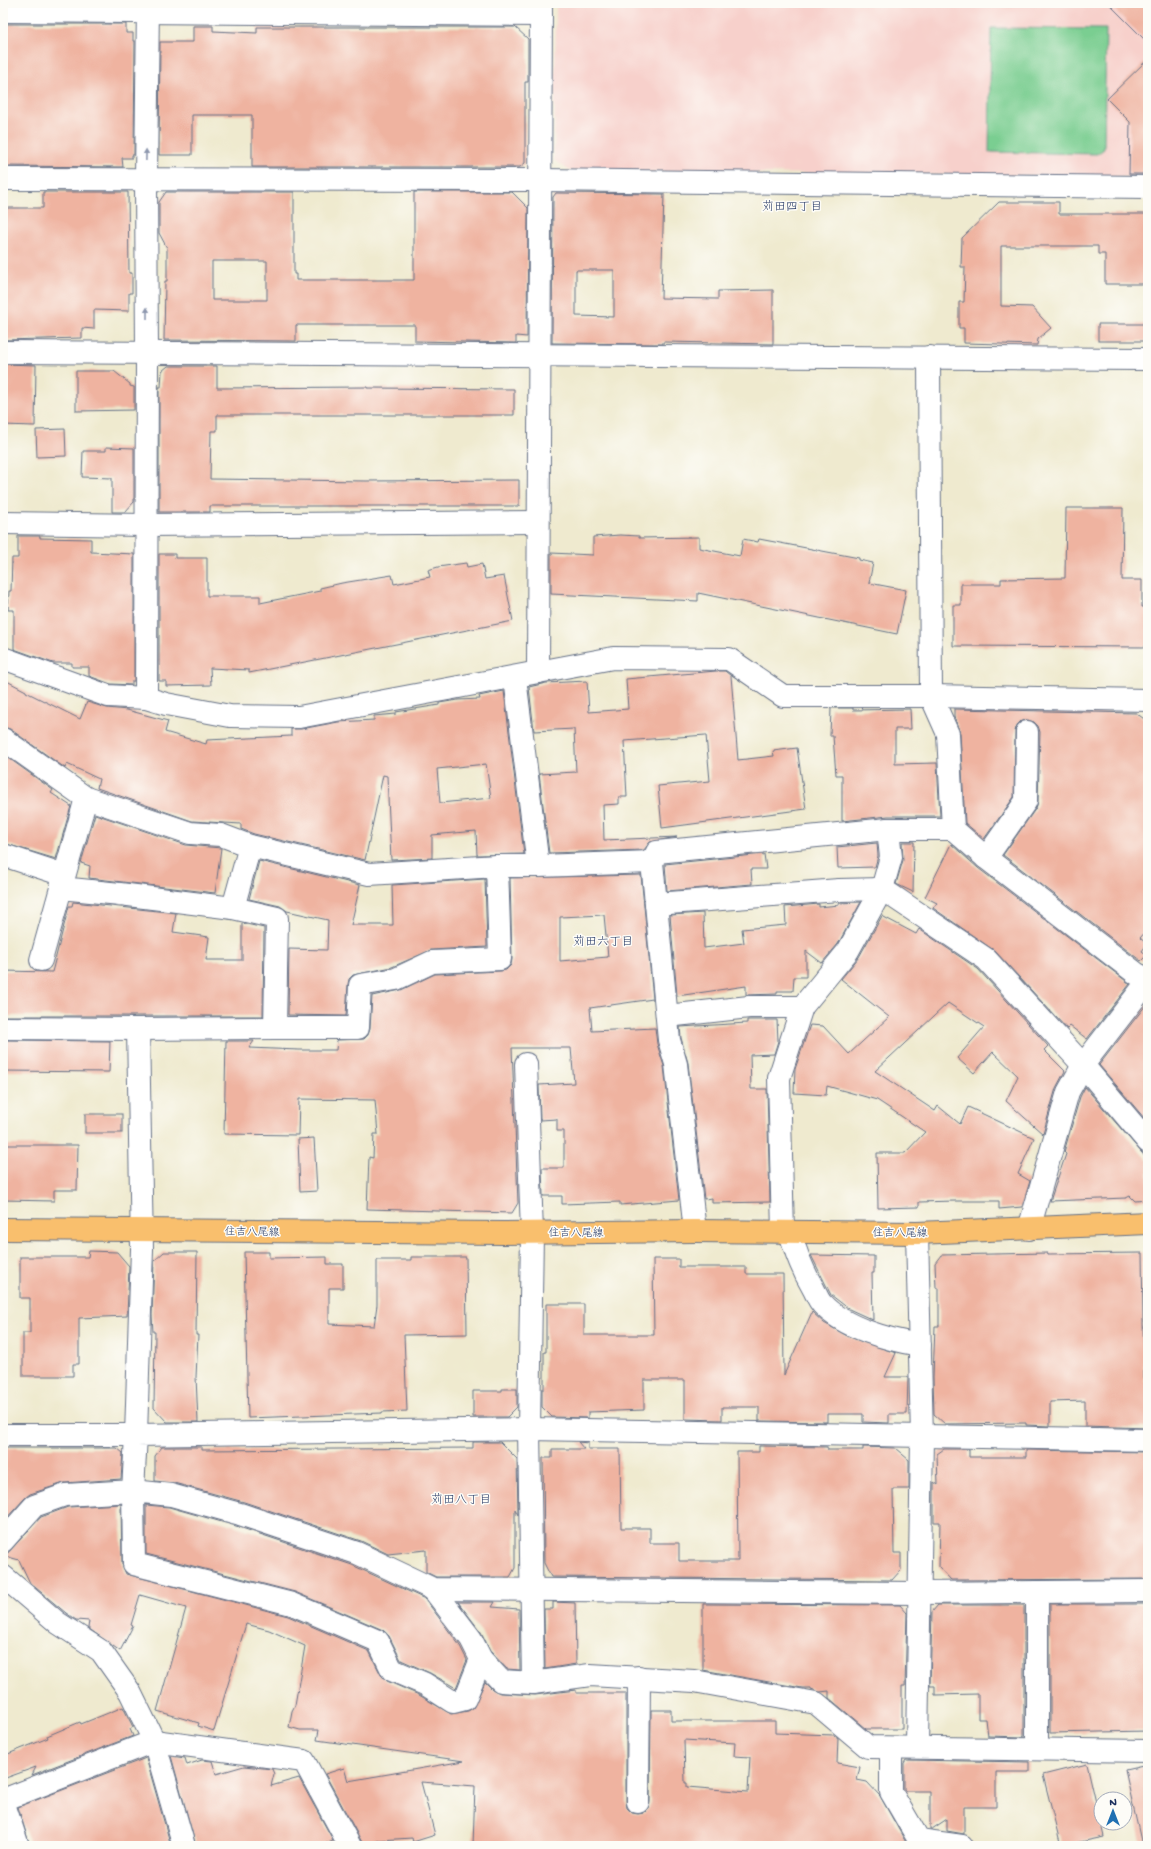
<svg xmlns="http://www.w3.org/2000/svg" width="1151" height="1849" viewBox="0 0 1151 1849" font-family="'Gochi Hand','Klee One',sans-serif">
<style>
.built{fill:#f7d0cb}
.green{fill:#7ace91;stroke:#4a7e78}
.building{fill:#efb3a0;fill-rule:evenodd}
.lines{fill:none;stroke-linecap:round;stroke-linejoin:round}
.minor-casing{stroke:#657086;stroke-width:24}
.tertiary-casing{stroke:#657086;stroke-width:24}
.primary-casing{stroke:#657086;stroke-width:24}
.minor{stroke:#fff;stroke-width:22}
.tertiary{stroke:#fff;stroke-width:22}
.primary{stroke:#f9bf6d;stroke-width:22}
.oneway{fill:#8d97ae}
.labels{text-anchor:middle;stroke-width:3;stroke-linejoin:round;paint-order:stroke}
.street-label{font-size:11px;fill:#1b2f5e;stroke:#fdfcf7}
.neighbourhood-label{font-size:12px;fill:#1b2f5e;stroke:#fdfcf7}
</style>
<rect width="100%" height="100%" fill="#fdfcf7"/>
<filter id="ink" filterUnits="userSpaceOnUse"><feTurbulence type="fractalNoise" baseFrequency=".025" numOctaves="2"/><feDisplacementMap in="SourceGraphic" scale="8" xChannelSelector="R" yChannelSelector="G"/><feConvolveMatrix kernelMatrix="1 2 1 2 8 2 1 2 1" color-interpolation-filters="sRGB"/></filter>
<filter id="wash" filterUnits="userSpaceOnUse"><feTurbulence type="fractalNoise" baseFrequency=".012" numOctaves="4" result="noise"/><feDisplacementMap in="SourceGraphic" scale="16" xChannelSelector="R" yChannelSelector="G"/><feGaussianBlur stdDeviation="0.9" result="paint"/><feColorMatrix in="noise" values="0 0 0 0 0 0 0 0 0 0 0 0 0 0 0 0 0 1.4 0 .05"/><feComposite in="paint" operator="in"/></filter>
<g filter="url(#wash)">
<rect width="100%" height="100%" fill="#efeacf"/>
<path class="built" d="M 556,3 L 1148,3 L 1148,177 L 570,171 L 554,160 Z"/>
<path class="green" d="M 991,28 L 1106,29 L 1104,149 L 1097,154 L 989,152 Z"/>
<g id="blocks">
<g class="building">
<path d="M 1108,3 L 1148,3 L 1148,43 Z"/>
<path d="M 3,24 L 126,24 L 126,33 L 133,33 L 133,41 L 135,41 L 134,155 L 132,155 L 132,158 L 122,158 L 123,167 L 3,166 Z"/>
<path d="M 193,26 L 213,26 L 213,31 L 257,33 L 257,27 L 515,27 L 528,39 L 528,82 L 525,82 L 525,163 L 520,167 L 252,167 L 252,115 L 192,115 L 192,155 L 159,155 L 160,42 L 193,42 Z"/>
<path d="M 1148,59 L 1148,174 L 1129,174 L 1130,122 L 1107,99 Z"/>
<path d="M 43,192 L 128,192 L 129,273 L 132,273 L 132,293 L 129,293 L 129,311 L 94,310 L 94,329 L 82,328 L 82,338 L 3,340 L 3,208 L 43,208 Z"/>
<path d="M 166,192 L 294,192 L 294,274 L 296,274 L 296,280 L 414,280 L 414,192 L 512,192 L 528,208 L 527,337 L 516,336 L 516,343 L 415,341 L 415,325 L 296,325 L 296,341 L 164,340 L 165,281 L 167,281 L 167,248 L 159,233 L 159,202 ZM 212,261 L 267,261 L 267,300 L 212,300 Z"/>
<path d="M 556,193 L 664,194 L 661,298 L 718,299 L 718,291 L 773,290 L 773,344 L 663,342 L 663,344 L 552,343 L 553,197 ZM 576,270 L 614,270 L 614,317 L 576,316 Z"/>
<path d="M 999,202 L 1059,202 L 1059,214 L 1148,214 L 1148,284 L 1105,284 L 1105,254 L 1098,254 L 1098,246 L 1001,246 L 1001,306 L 1032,307 L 1051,328 L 1038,339 L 1037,345 L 964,343 L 964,328 L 959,328 L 959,302 L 964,302 L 965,267 L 961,267 L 962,238 Z"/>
<rect x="1098" y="324" width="50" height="17"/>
<path d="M 3,364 L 36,365 L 35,426 L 3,425 Z"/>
<path d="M 168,366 L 217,366 L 217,388 L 367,387 L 367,388 L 514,389 L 514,415 L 217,415 L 217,431 L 211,431 L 210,479 L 366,481 L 519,480 L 519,506 L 210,506 L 210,512 L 159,512 L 159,387 L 161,387 L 162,371 Z"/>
<path d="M 76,371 L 114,371 L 130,384 L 130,386 L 134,387 L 134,410 L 76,411 Z"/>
<path d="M 65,429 L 66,456 L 37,457 L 36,430 Z"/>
<path d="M 106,447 L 134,448 L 134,502 L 125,512 L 112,512 L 112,478 L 82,477 L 83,451 L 106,451 Z"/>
<path d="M 1066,508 L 1123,508 L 1122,580 L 1142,580 L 1142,607 L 1148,607 L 1148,647 L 953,646 L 953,605 L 961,605 L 961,584 L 1001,584 L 1001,579 L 1065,578 Z"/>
<path d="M 620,535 L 639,536 L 639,538 L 699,537 L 699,548 L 740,556 L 743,539 L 758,542 L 759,539 L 859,558 L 859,560 L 873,563 L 869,583 L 906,590 L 897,634 L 698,593 L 698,601 L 551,594 L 551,553 L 593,555 L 593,537 Z"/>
<path d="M 18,536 L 40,536 L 40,538 L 91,539 L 91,552 L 134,554 L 134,681 L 132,681 L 132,685 L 111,684 L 89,676 L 89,667 L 72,667 L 72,663 L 53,663 L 14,649 L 14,610 L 8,610 L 9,591 L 11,591 L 12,558 L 18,558 Z"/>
<path d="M 159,554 L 175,554 L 175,558 L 207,558 L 207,596 L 260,596 L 260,603 L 320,591 L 320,588 L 342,583 L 392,575 L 394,584 L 430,577 L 428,570 L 438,567 L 466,563 L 467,567 L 482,564 L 485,579 L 504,576 L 513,621 L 249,673 L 249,670 L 210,668 L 211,685 L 166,686 L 166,681 L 159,681 Z"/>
<path d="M 716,671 L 725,671 L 731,676 L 738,760 L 774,756 L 773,751 L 797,748 L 806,809 L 662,828 L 658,786 L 710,781 L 706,735 L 624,741 L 627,797 L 619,797 L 619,804 L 603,805 L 604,840 L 677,837 L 650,842 L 644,850 L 549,853 L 539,774 L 576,772 L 574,729 L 534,731 L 529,687 L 546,683 L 587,681 L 589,712 L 628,709 L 626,679 Z"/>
<path d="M 3,679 L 26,691 L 26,692 L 80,719 L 87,702 L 107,708 L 127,710 L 168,721 L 165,732 L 206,744 L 207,740 L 291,736 L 291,729 L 301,729 L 338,722 L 374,720 L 374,716 L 396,714 L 396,712 L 439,705 L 439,703 L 458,700 L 480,699 L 479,696 L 504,691 L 524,854 L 477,855 L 476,831 L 432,835 L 432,858 L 391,860 L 387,776 L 383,775 L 365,860 L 254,834 L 241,829 L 241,824 L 192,821 L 97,788 L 99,779 L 67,764 L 65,768 L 10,729 L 3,727 ZM 486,764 L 491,798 L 440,803 L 437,769 Z"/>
<path d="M 831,708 L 853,708 L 853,710 L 910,709 L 911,729 L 895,729 L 895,764 L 937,763 L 940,816 L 888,816 L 842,821 L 842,775 L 836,775 L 833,736 L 830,736 Z"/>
<path d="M 954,709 L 1136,713 L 1147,721 L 1148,796 L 1146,796 L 1146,834 L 1148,834 L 1148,929 L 1140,938 L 1147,944 L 1142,951 L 1147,955 L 1141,961 L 1003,855 L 1036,808 L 1038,802 L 1040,732 L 1038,726 L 1034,722 L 1028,720 L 1021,721 L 1017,725 L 1015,731 L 1014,797 L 984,839 L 965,823 L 960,733 L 954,716 Z"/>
<path d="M 3,754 L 53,790 L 51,793 L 71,806 L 56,859 L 3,843 Z"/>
<path d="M 95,814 L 186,845 L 221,848 L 215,893 L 89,878 L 90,866 L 81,863 Z"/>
<path d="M 902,842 L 914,842 L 913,892 L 896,884 L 903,860 Z"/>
<path d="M 877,843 L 878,856 L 875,867 L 838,868 L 837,847 Z"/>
<path d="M 951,844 L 978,868 L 1130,984 L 1087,1039 L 1070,1026 L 1067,1029 L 995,951 L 933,908 L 937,903 L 925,897 Z"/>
<path d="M 764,854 L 766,869 L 751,869 L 752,884 L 667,891 L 665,864 Z"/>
<path d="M 259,861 L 360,885 L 351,925 L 393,925 L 392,885 L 485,879 L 487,947 L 431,950 L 392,967 L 353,975 L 349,979 L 348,984 L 346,1016 L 288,1015 L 289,949 L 327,950 L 328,920 L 287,911 L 280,906 L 249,899 Z"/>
<path d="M 641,875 L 653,999 L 590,1008 L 592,1031 L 655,1028 L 657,1044 L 664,1066 L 679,1200 L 620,1205 L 620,1202 L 562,1204 L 562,1196 L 543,1196 L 542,1168 L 564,1168 L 564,1131 L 557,1131 L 557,1119 L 540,1120 L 539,1085 L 574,1083 L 571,1048 L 512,1048 L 518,1203 L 512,1213 L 367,1209 L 369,1157 L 373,1158 L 374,1134 L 378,1134 L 375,1100 L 299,1099 L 298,1135 L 224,1134 L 226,1041 L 254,1041 L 249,1048 L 299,1050 L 336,1050 L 337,1040 L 364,1039 L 368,1035 L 370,1029 L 372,996 L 401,990 L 435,974 L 501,971 L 506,970 L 511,965 L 512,959 L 510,878 ZM 604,915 L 608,957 L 560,961 L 560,917 Z"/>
<path d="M 73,902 L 176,913 L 173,932 L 209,937 L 206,960 L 242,960 L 242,923 L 264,928 L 263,1016 L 3,1016 L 3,971 L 52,972 L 69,906 L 72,906 Z"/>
<path d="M 861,902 L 838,944 L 822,963 L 806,951 L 806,977 L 794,977 L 793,991 L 777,991 L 777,994 L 746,995 L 746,986 L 677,996 L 670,915 L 703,913 L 704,948 L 744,943 L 742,929 L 786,925 L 785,907 L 819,904 L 819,907 L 839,905 L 839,903 Z"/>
<path d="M 882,916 L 916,934 L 919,929 L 978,969 L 1048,1046 L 1044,1050 L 1065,1071 L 1056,1088 L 1043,1134 L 1006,1101 L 1018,1076 L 993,1052 L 974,1073 L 957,1058 L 984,1027 L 948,1003 L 875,1071 L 935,1111 L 938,1106 L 960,1124 L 968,1107 L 1034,1138 L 1018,1174 L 1030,1181 L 1022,1207 L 999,1209 L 999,1201 L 955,1201 L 919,1202 L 919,1207 L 878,1208 L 877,1153 L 905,1153 L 925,1132 L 877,1100 L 827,1086 L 826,1095 L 794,1093 L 795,1069 L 810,1025 L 823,1026 L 849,1054 L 889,1017 L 841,979 L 859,957 Z"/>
<path d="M 1146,1005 L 1148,1006 L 1148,1116 L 1145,1119 L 1099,1065 Z"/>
<path d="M 747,1020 L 777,1020 L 778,1041 L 774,1054 L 750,1055 L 751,1089 L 767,1089 L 770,1202 L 712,1203 L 712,1198 L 704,1199 L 688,1063 L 681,1038 L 680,1027 L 747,1023 Z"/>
<path d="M 3,1040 L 110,1041 L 109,1072 L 3,1071 Z"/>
<path d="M 1085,1087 L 1148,1160 L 1148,1200 L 1135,1201 L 1130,1196 L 1126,1198 L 1050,1201 L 1066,1154 L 1064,1152 L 1080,1097 Z"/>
<rect x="85" y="1114" width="37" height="19"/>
<path d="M 314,1138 L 317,1191 L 300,1192 L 298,1139 Z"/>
<path d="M 3,1145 L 78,1145 L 77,1190 L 54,1190 L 54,1201 L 3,1200 Z"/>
<path d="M 89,1251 L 117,1252 L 129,1266 L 127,1316 L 79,1318 L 79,1364 L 73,1364 L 73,1376 L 23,1376 L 23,1333 L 30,1333 L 30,1298 L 20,1298 L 20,1257 L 88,1257 Z"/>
<path d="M 164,1252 L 197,1252 L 196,1335 L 198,1335 L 196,1377 L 198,1422 L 167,1422 L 154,1408 L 155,1332 L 153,1332 L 152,1315 L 154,1261 Z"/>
<path d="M 244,1252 L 269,1252 L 269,1258 L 327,1257 L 327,1264 L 343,1264 L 343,1288 L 329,1288 L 329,1324 L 374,1326 L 377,1305 L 377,1260 L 411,1260 L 411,1257 L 466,1257 L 467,1334 L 404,1335 L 407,1411 L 382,1412 L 382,1413 L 248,1418 Z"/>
<path d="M 1048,1253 L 1048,1254 L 1142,1253 L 1144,1382 L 1148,1381 L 1148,1428 L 1085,1426 L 1085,1401 L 1050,1402 L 1050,1426 L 1026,1425 L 1026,1423 L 945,1424 L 934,1414 L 933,1377 L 935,1326 L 939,1326 L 939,1288 L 936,1288 L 935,1263 L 941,1255 Z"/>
<path d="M 811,1255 L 874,1256 L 874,1273 L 872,1273 L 873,1320 L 849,1309 L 831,1295 Z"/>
<path d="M 653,1259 L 679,1259 L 679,1267 L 746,1267 L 746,1274 L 783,1274 L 784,1375 L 812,1312 L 824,1323 L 849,1337 L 896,1353 L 885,1377 L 908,1377 L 907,1414 L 889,1414 L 889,1423 L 863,1422 L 863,1414 L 827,1414 L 827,1422 L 759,1421 L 759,1407 L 722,1407 L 722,1420 L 685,1419 L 685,1380 L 644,1380 L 644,1410 L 588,1412 L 588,1418 L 552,1417 L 542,1407 L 542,1389 L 544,1389 L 544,1352 L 546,1352 L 546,1304 L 584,1304 L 584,1335 L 654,1335 Z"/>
<path d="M 502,1389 L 517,1389 L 517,1407 L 507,1417 L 473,1417 L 473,1391 L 502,1391 Z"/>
<path d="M 473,1442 L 500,1442 L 517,1459 L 518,1515 L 515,1509 L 515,1568 L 510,1577 L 436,1577 L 426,1572 L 426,1550 L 388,1554 L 361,1541 L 244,1502 L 174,1483 L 155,1481 L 155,1456 L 162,1447 L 202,1447 L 202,1450 L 473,1448 Z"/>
<path d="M 578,1442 L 588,1443 L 588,1449 L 620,1449 L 621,1528 L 650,1528 L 650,1543 L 679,1543 L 679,1561 L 738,1561 L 737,1452 L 759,1452 L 759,1446 L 827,1447 L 828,1450 L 863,1450 L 863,1447 L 895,1448 L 909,1460 L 909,1489 L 893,1489 L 894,1553 L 901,1553 L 901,1570 L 892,1580 L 551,1577 L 544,1563 L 543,1458 L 552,1458 L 552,1449 L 584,1449 Z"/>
<path d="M 3,1448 L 117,1448 L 123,1453 L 121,1479 L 64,1483 L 30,1494 L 25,1498 L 3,1522 Z"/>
<path d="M 944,1449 L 969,1449 L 969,1457 L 1026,1457 L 1026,1450 L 1148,1452 L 1148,1579 L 951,1580 L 939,1567 L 940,1522 L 934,1522 L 934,1482 L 938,1485 L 937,1454 Z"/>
<path d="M 121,1504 L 122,1564 L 126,1574 L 288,1616 L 369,1651 L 381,1675 L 387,1681 L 419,1695 L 451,1714 L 468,1711 L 473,1708 L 485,1682 L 492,1689 L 500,1693 L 535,1695 L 576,1690 L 576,1693 L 626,1693 L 626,1802 L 627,1808 L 632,1813 L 638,1814 L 644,1813 L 649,1808 L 650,1802 L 651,1710 L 671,1710 L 671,1721 L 775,1721 L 775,1733 L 834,1735 L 838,1738 L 837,1763 L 860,1767 L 857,1780 L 867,1782 L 880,1796 L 908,1846 L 473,1846 L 475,1786 L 421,1782 L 435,1835 L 413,1842 L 412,1838 L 380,1840 L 364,1846 L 325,1774 L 344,1768 L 348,1781 L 464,1761 L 317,1740 L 319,1730 L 300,1730 L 289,1727 L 292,1711 L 295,1705 L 305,1646 L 269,1630 L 246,1624 L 214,1731 L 198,1726 L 199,1723 L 157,1711 L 186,1608 L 140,1595 L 131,1625 L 133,1626 L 120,1651 L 88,1628 L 89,1621 L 76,1620 L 66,1613 L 30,1583 L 19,1560 L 5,1556 L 41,1517 L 68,1507 ZM 684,1740 L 735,1743 L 734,1756 L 750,1757 L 748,1792 L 687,1787 L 687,1783 L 685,1783 Z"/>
<path d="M 146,1505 L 169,1507 L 236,1526 L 352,1565 L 425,1599 L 460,1646 L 467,1660 L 456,1688 L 430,1673 L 401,1660 L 389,1636 L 383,1630 L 295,1592 L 146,1554 Z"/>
<path d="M 458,1602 L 495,1602 L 492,1607 L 519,1609 L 520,1670 L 507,1669 L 491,1652 L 481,1632 Z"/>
<path d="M 553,1602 L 575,1603 L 576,1664 L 545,1669 L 544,1609 L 553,1609 Z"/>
<path d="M 703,1604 L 900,1605 L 907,1613 L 905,1686 L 902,1686 L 902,1729 L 866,1729 L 829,1698 L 829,1691 L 820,1692 L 811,1689 L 811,1688 L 802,1688 L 703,1670 Z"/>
<path d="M 1050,1604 L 1148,1604 L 1148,1731 L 1050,1733 Z"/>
<path d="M 938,1605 L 1024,1605 L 1024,1737 L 988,1736 L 986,1719 L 978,1719 L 978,1694 L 935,1695 L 935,1686 L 930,1686 L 932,1612 Z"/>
<path d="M 123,1707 L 133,1727 L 130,1729 L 133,1736 L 32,1775 L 36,1767 L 3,1779 L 3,1756 L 48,1738 L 47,1736 L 80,1722 L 81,1724 Z"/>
<path d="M 171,1756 L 185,1758 L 187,1765 L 202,1760 L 212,1761 L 216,1774 L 244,1766 L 272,1769 L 274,1774 L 271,1786 L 299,1778 L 333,1840 L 315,1846 L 196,1846 Z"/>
<path d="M 146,1758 L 171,1846 L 30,1846 L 18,1807 Z"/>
<path d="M 906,1760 L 1029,1762 L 1029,1772 L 996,1772 L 996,1807 L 964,1807 L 964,1834 L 947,1831 L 947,1819 L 932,1829 L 930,1829 L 930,1791 L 905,1791 L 904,1789 L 904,1763 Z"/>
<path d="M 1087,1764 L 1104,1837 L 1061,1846 L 1043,1775 Z"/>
<path d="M 1143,1766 L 1148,1791 L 1148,1840 L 1141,1841 L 1125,1770 Z"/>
</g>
</g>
</g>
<g filter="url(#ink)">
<use href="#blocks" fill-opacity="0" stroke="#657086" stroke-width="1"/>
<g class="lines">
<defs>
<g id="minor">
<path d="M 3,11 L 541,15"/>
<path d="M 3,179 L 540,180 L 1148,187"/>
<path d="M 147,352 L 146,180 L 148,3"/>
<path d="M 929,357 L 931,696 L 948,734 L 953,829"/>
<path d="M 3,523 L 146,525 L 538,522"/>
<path d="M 3,658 L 108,696 L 146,698 L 166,704 L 230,716 L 299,717 L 613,658 L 729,659 L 783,696 L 931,696 L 1148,700"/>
<path d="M 3,739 L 86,798 L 61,888 L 120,894 L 233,908 L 250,846"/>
<path d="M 86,798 L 190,833 L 221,835 L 250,846 L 369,874 L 497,866 L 538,866 L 515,678"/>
<path d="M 888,829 L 891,857 L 882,889 L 986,959 L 1083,1065 L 1148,981"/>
<path d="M 3,855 L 64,875"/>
<path d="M 986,858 L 1026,801 L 1027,732"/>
<path d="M 652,862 L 669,1040 L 676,1064 L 695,1231"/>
<path d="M 538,866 L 652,862 L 657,852 L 888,829 L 953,829 L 986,858 L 1137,974 L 1148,979"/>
<path d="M 656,904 L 839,890 L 882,889"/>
<path d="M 233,908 L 277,918 L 275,1028 L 358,1028 L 360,985 L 396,979 L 432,962 L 500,959 L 497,866"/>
<path d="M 41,960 L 61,888"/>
<path d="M 667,1016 L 749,1007 L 802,1007"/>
<path d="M 3,1028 L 138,1029 L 275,1028"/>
<path d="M 526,1064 L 532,1233 L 529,1429 L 533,1683"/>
<path d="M 1029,1229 L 1068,1092 L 1083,1065 L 1148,1142"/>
<path d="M 783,1232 L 779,1078 L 802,1007 L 848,951 L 882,889"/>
<path d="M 790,1232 C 796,1254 802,1269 813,1288 C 816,1293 818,1300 822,1304 C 844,1328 889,1340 920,1345"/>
<path d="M 917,1233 L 922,1437 L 917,1747"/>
<path d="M 3,1435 L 136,1435 L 142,1249 L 138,1029"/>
<path d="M 3,1541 L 34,1506 L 65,1495 L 133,1491 L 136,1435 L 529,1429 L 1148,1440"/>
<path d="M 3,1576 L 58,1623 L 101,1651 L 130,1692 L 154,1741 L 184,1846"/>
<path d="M 433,1589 L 471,1639 L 481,1659"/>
<path d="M 1148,1591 L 919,1593 L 433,1589 L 357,1553 L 240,1514 L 171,1495 L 133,1491 L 134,1564 L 292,1604 L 378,1641 L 392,1670 L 425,1684 L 453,1702 L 465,1699 L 481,1659 L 501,1681 L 533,1683 L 590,1675 L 694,1681 L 816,1703 L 868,1747 L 1148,1751"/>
<path d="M 1037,1592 L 1037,1749"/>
<path d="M 891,1748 L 891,1792 L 919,1840 L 962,1846"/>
<path d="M 3,1800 L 154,1741 L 304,1761 L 350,1846"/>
<path d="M 3,1801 L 18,1846"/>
<path d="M 638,1802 L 639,1677"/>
</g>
<g id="tertiary">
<path d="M 3,352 L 1148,359"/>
<path d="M 538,672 L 541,3"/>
<path d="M 146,698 L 147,352"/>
</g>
<path id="primary" d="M 3,1229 L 503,1233 L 695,1231 L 917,1233 L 1148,1223"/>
</defs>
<use href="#minor" class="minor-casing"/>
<use href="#tertiary" class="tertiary-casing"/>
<use href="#primary" class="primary-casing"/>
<use href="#minor" class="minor"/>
<use href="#tertiary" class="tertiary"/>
<use href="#primary" class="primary"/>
</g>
<defs><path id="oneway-solid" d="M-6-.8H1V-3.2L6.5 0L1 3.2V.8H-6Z"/></defs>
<g class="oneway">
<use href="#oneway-solid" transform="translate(146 155) rotate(-89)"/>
<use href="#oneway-solid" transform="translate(147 313) rotate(-90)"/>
</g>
</g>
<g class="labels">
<g class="street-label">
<text transform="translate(252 1231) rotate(1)" y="4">住吉八尾線</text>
<text x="576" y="1236">住吉八尾線</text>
<text x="900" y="1236">住吉八尾線</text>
</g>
<g class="neighbourhood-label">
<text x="792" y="210">苅田四丁目</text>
<text x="603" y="945">苅田六丁目</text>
<text x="461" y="1503">苅田八丁目</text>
</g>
</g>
<rect width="1151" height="1849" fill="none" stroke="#fdfcf7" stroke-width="16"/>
<g transform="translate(1113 1811)"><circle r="19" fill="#fdfcf7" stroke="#a3aaba"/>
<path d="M0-3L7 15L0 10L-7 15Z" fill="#1f6fb2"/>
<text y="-6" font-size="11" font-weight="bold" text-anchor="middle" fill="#1b2f5e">N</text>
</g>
</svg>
